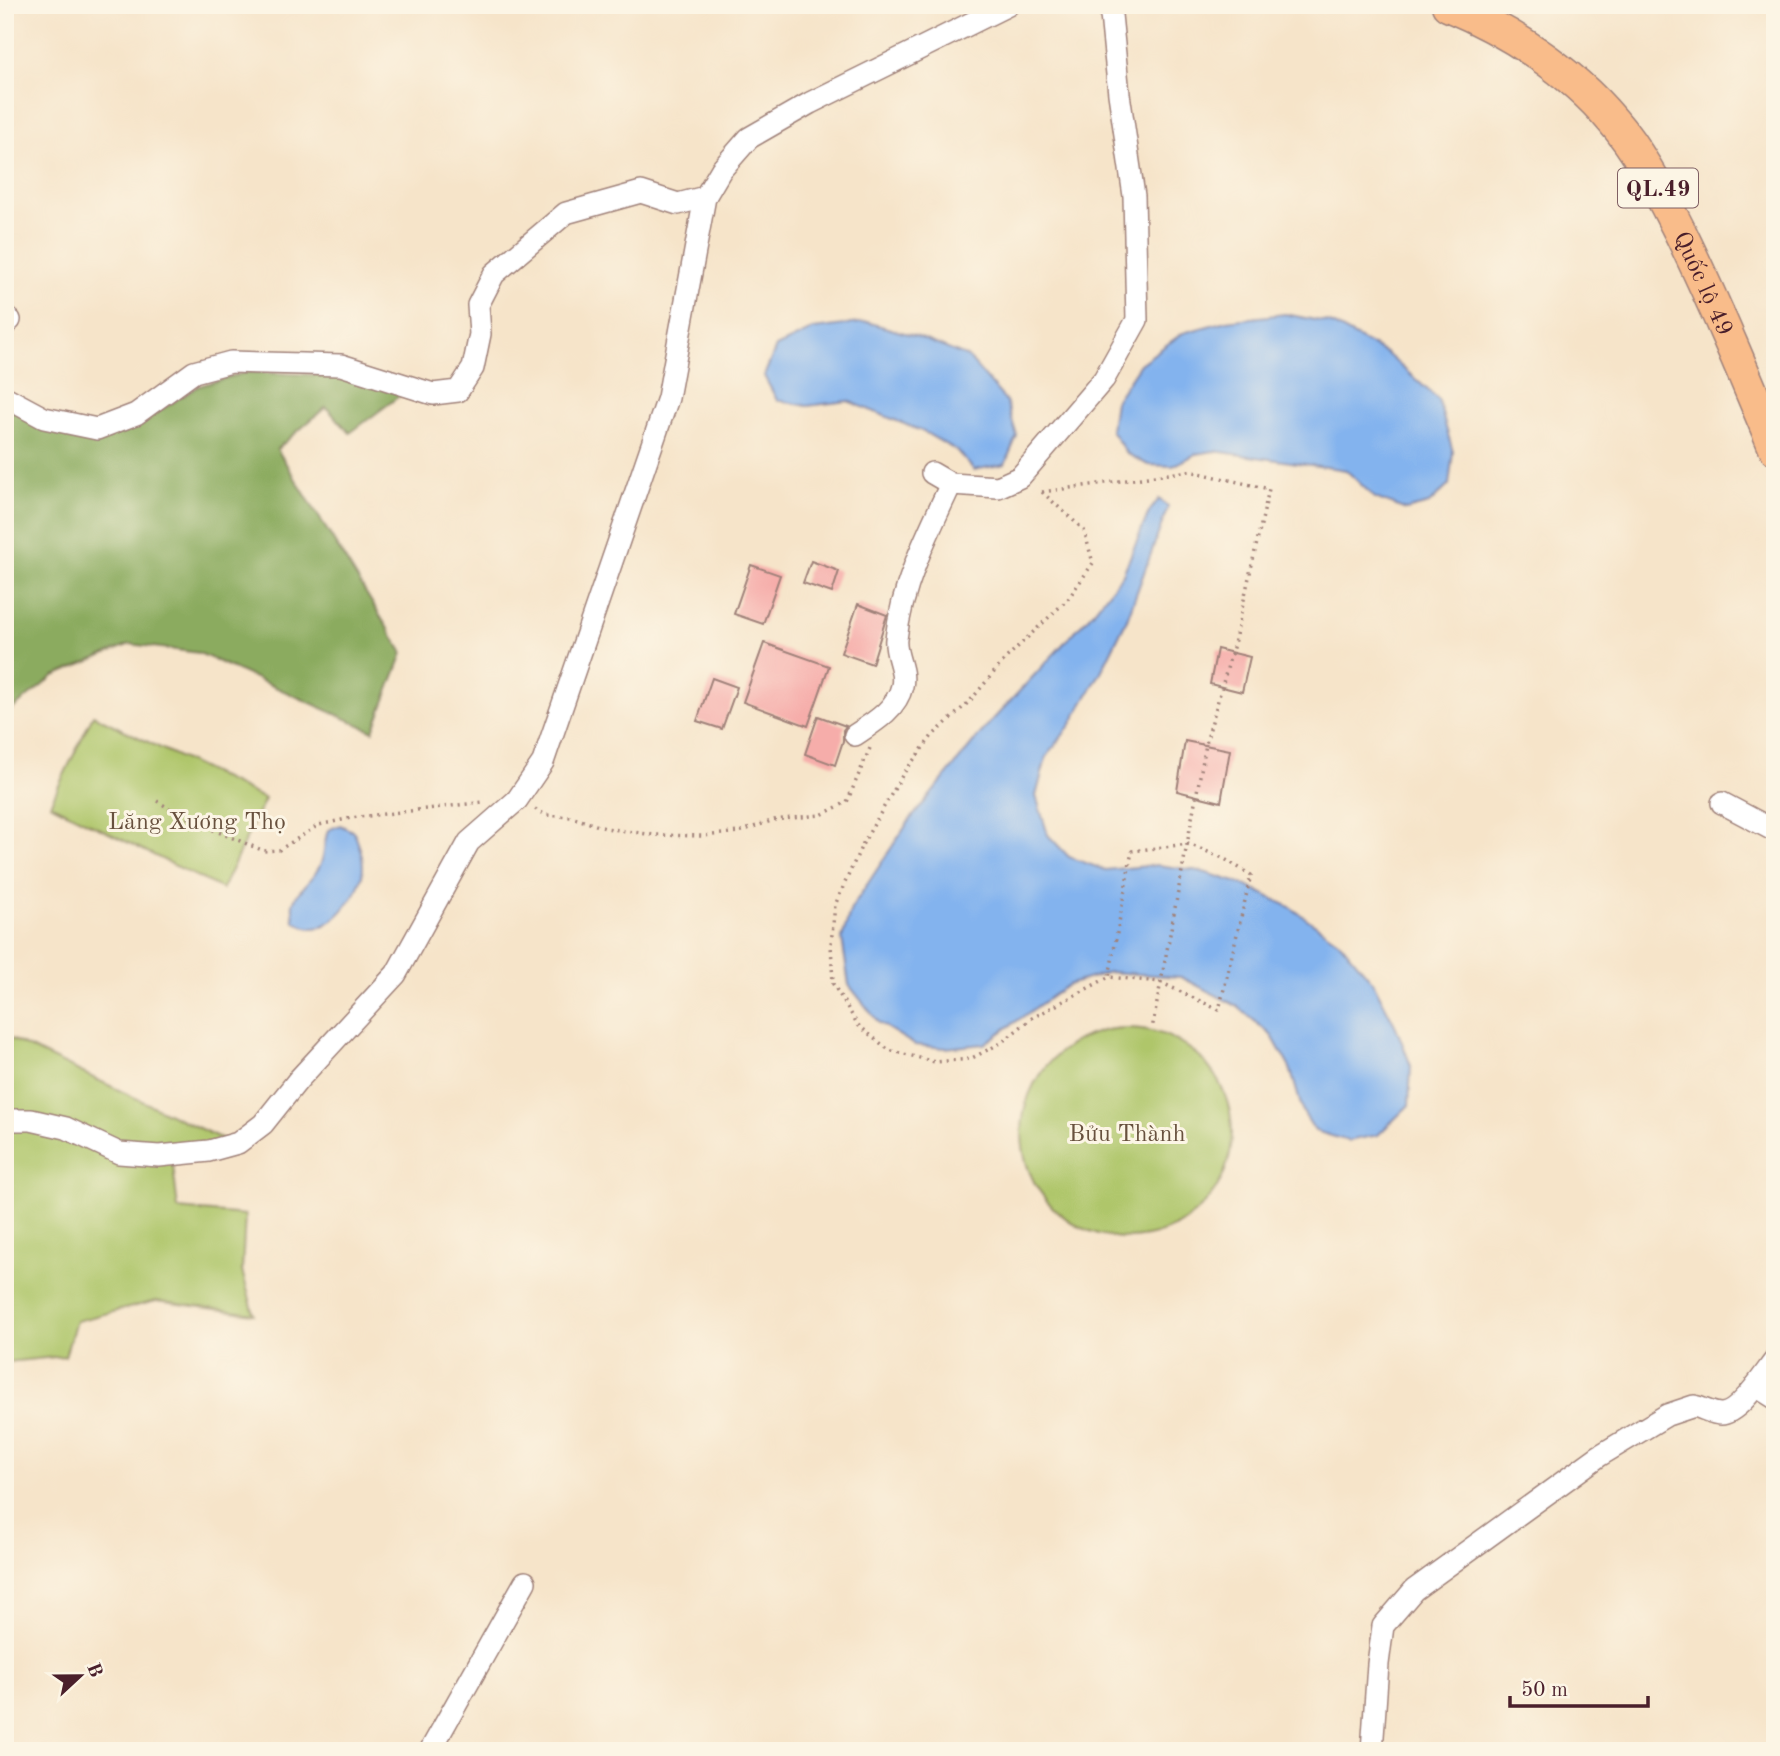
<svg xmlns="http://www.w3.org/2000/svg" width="1780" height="1756" viewBox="0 0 1780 1756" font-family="'Old Standard TT',serif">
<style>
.green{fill:#afc66b;stroke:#7c724b;stroke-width:2}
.forest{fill:#8bab5f;stroke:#6a6545;stroke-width:2}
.water{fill:#83b3ee;stroke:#66698c;stroke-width:2}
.building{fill:#f6adaa}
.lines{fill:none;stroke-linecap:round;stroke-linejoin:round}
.minor-casing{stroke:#a0827a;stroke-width:24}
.highway-casing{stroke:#a0827a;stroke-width:35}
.path{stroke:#a0827a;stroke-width:3.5;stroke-dasharray:2 5;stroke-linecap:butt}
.minor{stroke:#fff;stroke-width:21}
.highway{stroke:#f9bc8a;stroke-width:32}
.labels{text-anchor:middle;stroke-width:6;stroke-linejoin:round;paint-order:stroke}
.shield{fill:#fcf5e5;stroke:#7f5f63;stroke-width:2}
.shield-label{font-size:23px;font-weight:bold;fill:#4a1f2b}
.street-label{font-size:24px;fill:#4a1f2b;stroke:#fcf5e5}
.park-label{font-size:24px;fill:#68513e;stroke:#fcf5e5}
</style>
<rect width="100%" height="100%" fill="#fcf5e5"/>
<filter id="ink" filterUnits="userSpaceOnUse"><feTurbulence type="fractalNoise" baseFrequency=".0143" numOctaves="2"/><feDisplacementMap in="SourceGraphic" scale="14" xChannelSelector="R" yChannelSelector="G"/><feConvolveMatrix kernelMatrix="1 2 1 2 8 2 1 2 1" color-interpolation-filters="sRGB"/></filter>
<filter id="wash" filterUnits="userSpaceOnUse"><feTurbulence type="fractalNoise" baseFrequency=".00686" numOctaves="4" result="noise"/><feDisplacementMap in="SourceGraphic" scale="28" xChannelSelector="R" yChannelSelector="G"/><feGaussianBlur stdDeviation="1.57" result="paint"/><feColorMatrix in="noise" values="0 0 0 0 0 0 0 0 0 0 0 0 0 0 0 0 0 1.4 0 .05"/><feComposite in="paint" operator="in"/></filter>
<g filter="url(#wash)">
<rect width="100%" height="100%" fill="#f6e4c9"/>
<g class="green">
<path d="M 93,715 L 265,799 L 222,889 L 50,804 Z"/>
<circle cx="1127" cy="1133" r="105"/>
<path d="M 5,1036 L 239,1147 L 172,1156 L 178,1209 L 245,1215 L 242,1271 L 254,1314 L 156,1301 L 76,1321 L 65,1356 L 7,1362 L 5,1357 Z"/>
</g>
<path class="forest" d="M 247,372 L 342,376 L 402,394 L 350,433 L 326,407 L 277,449 L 403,653 L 373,731 L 199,653 L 130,644 L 54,676 L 5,715 L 5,407 L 78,434 L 123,433 L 199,386 Z"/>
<g class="water">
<path d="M 1285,314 L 1330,323 L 1386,353 L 1438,399 L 1453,452 L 1449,485 L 1429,504 L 1406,510 L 1375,498 L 1346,470 L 1214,451 L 1196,454 L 1173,466 L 1148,465 L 1126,453 L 1111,430 L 1115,401 L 1140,364 L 1183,333 L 1226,321 Z"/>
<path d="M 867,322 L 918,337 L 968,357 L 1006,401 L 1017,436 L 1005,464 L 974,470 L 957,451 L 924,432 L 848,401 L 807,406 L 777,400 L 764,376 L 776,347 L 814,329 Z"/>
<path d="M 1159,499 L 1168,507 L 1127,619 L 1101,672 L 1071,724 L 1046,758 L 1036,796 L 1048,835 L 1069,857 L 1105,870 L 1158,865 L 1200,871 L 1245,885 L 1290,907 L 1341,943 L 1373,982 L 1396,1027 L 1411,1066 L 1409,1105 L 1378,1135 L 1348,1141 L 1315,1131 L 1303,1112 L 1290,1068 L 1272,1036 L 1237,1006 L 1181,977 L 1109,972 L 1068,985 L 984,1044 L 945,1048 L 915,1045 L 879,1023 L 849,985 L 842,938 L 851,909 L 909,821 L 987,726 L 1094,611 L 1123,574 L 1149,512 Z"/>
<path d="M 340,825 L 354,832 C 360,847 365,860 362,876 C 358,894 338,921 320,927 C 310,930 302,926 294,921 C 294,916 292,908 293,904 C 296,890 315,880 321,863 C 325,853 324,841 328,830 Z"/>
</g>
<g id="blocks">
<g class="building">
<path d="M 811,561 L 839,571 L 832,593 L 803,583 Z"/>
<path d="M 751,565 L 780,575 L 763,624 L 734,614 Z"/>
<path d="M 858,604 L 887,615 L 872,664 L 841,653 Z"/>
<path d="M 764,643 L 829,666 L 808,726 L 743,702 Z"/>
<path d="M 1217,649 L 1250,657 L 1242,692 L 1210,684 Z"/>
<path d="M 712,678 L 737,687 L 722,729 L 697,721 Z"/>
<path d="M 818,716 L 846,726 L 843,730 L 843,741 L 835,765 L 805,754 Z"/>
<path d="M 1185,741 L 1230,750 L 1221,802 L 1177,791 Z"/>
</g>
</g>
</g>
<g filter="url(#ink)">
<use href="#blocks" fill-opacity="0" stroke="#a0827a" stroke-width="2"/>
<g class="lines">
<defs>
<g id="minor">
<path d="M 5,317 L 10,320 L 5,325"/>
<path d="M 5,397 L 44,418 L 97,429 L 136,414 L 194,372 L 231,362 L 341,365 L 433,394 L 458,391 L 473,368 L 480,334 L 478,305 L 494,274 L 566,213 L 641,192 L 678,204 L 705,197 L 721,170 L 749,138 L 810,103 L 1008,5"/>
<path d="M 932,473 L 951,484 L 998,487 L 1020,477 L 1104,379 L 1137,320 L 1134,196 L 1119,94 L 1110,5"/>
<path d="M 855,735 C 873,723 897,709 902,686 C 906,669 894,655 896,639 C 902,584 928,533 951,484"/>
<path d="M 1722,803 L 1775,831"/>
<path d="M 5,1120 L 31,1120 L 66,1128 L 119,1153 L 159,1156 L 209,1151 L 238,1143 L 263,1124 L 299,1079 L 396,974 L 469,842 L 517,800 L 543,762 L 668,398 L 705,197"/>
<path d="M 1756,1386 L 1775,1398"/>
<path d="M 430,1751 L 525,1582"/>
<path d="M 1372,1751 L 1378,1664 L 1383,1626 L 1414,1590 L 1599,1456 L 1667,1415 L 1694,1406 C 1703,1408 1712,1414 1721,1414 C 1739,1414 1764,1374 1775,1360"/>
</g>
<g id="highway">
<path id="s1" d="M 1448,5 C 1508,30 1570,70 1612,120 C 1641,153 1661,195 1681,234 C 1715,304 1745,376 1775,448"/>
</g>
</defs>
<use href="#minor" class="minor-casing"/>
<use href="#highway" class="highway-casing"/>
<g class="path">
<path d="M 1042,492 L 1084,530 L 1093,563 L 1068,599 L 1005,659 L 970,701 L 932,736 L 903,774 L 862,845 L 835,905 L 831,944 L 833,984 L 858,1025 L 889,1050 L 935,1062 L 970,1059 L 1001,1043 L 1032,1018 L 1109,977 L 1160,982 L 1219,1010 L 1251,875 L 1223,858 L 1188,844 L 1132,851 L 1109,977"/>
<path d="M 1042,492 L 1190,471 L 1269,489 L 1234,644 L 1207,739 L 1152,1029"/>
<path d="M 157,801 L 182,816 L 196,820 L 211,829 L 264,851 L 279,850 L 319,825 L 351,818 L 484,802"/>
<path d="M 535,809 L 546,815 L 571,817 L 605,828 L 654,835 L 704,836 L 739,832 L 774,820 L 821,815 L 847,802 L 870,748"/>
</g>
<use href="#minor" class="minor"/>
<use href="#highway" class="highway"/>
</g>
</g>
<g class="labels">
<rect class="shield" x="1618" y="168.5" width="80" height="39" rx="5"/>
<g class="shield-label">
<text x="1658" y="196">QL.49</text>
</g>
<g class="street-label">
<text dy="8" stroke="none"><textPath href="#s1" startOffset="390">Quốc lộ 49</textPath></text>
</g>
<g class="park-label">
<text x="197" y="829">Lăng Xương Thọ</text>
<text x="1127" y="1141">Bửu Thành</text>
</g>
</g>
<rect width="1780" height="1756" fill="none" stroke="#fcf5e5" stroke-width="28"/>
<g transform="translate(80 1676) rotate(68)" stroke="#fcf5e5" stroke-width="5" paint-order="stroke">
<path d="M0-5L12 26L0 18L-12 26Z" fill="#4a1f2b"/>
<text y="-10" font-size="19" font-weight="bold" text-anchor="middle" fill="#4a1f2b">B</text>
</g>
<path d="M1510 1696v10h138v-10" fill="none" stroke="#4a1f2b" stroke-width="3.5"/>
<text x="1521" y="1696" font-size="21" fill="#4a1f2b" stroke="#fcf5e5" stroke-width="5" paint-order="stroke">50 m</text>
</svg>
